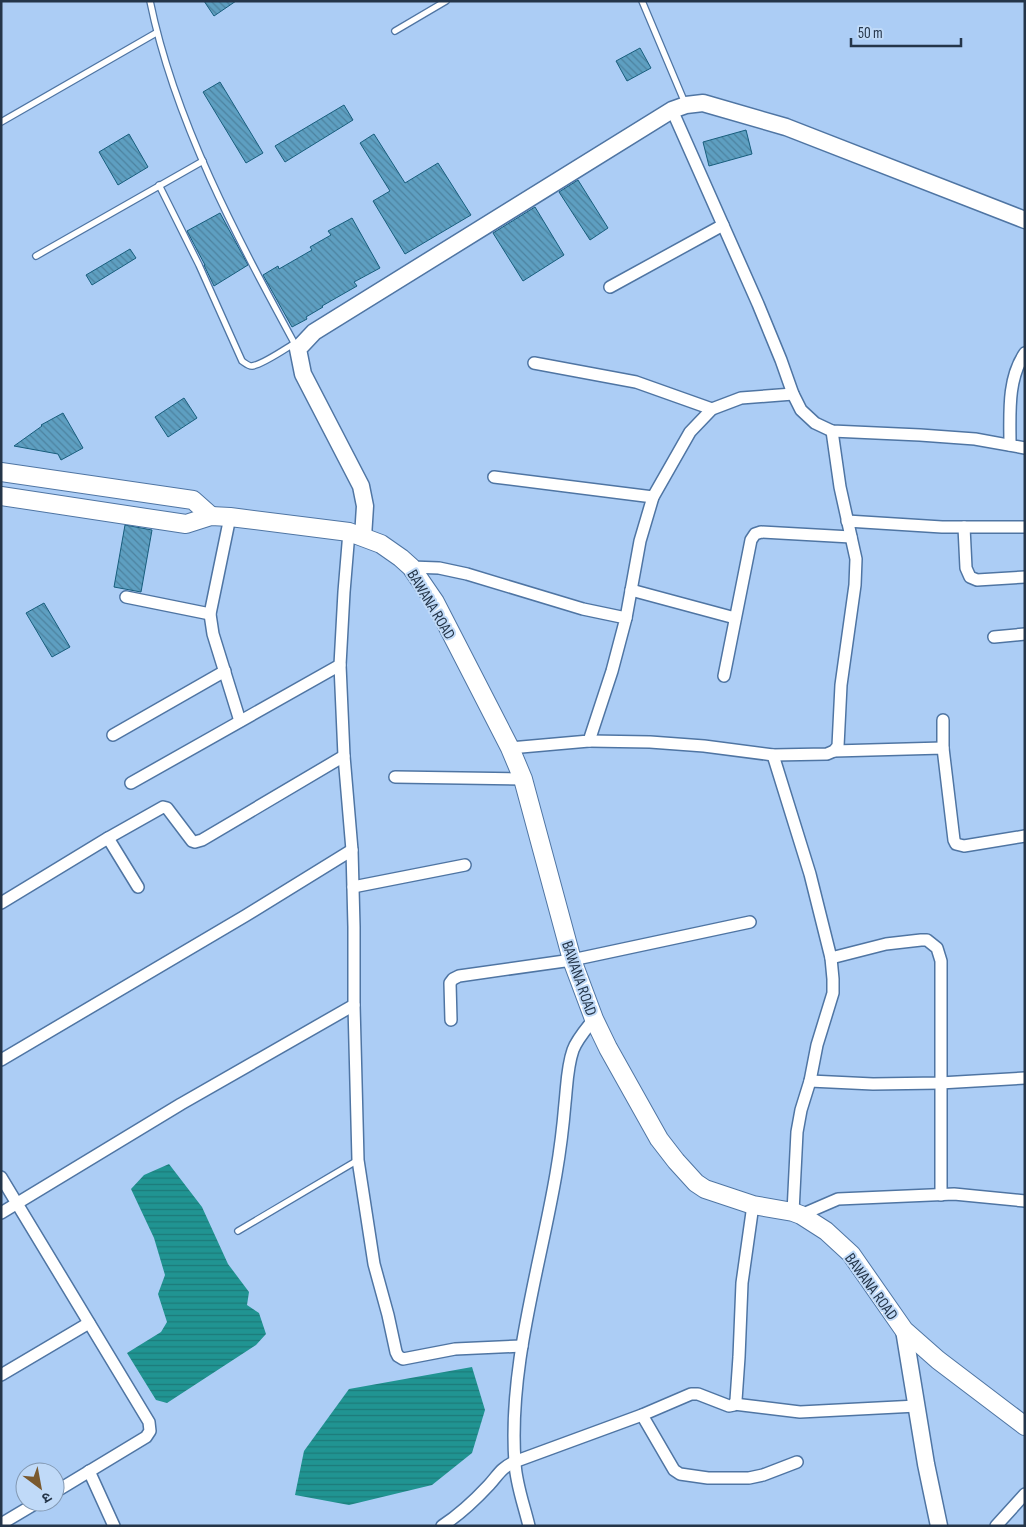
<svg xmlns="http://www.w3.org/2000/svg" width="1026" height="1527" viewBox="0 0 1026 1527" font-family="'Sofia Sans Condensed','Noto Sans Devanagari',sans-serif">
<style>
.water{fill:url(#water-rules)}
.building{fill:url(#building-back-hatch);stroke:#185e7d}
.lines{fill:none;stroke-linecap:round;stroke-linejoin:round}
.lane-casing{stroke:#4f75a3;stroke-width:8}
.street-casing{stroke:#4f75a3;stroke-width:14}
.secondary-casing{stroke:#4f75a3;stroke-width:19}
.primary-casing{stroke:#4f75a3;stroke-width:20}
.lane{stroke:#fff;stroke-width:5.5}
.street{stroke:#fff;stroke-width:11}
.secondary{stroke:#fff;stroke-width:16}
.primary{stroke:#fff;stroke-width:18}
.labels{text-anchor:middle;stroke-width:4;stroke-linejoin:round;paint-order:stroke}
.street-label{font-size:16px;fill:#243549;stroke:#c0daf8}
</style>
<defs>
<pattern id="water-rules" width="6" height="5" patternUnits="userSpaceOnUse" patternTransform="scale(1.25)"><rect width="6" height="5" fill="#209492"/><path d="M0 2.5h6" fill="none" stroke="#1c7a79"/></pattern>
<pattern id="building-back-hatch" width="6" height="6" patternUnits="userSpaceOnUse" patternTransform="scale(1.25)"><rect width="6" height="6" fill="#5e9fc1"/><path d="M-1 5l2 2M0 0l6 6M5-1l2 2" fill="none" stroke="#4d829f"/></pattern>
</defs>
<rect width="100%" height="100%" fill="#accdf5"/>
<g class="water">
<path d="M 169,1164 L 202,1207 L 228,1264 L 249,1292 L 247,1305 L 259,1313 L 266,1334 L 256,1345 L 167,1403 L 156,1400 L 127,1353 L 161,1332 L 167,1322 L 158,1294 L 165,1275 L 154,1238 L 131,1189 L 144,1175 Z"/>
<path d="M 472,1367 L 485,1410 L 472,1453 L 432,1485 L 349,1505 L 295,1495 L 304,1451 L 349,1389 Z"/>
</g>
<g class="building">
<path d="M 204,1 L 236,1 L 214,16 Z"/>
<path d="M 640,48 L 651,68 L 627,81 L 616,61 Z"/>
<path d="M 220,82 L 263,153 L 246,163 L 203,92 Z"/>
<path d="M 344,105 L 353,120 L 285,162 L 275,146 Z"/>
<path d="M 746,130 L 752,154 L 709,166 L 703,142 Z"/>
<path d="M 129,134 L 148,167 L 118,185 L 99,152 Z"/>
<path d="M 374,134 L 405,183 L 438,163 L 471,215 L 405,254 L 373,201 L 390,191 L 360,143 Z"/>
<path d="M 578,180 L 608,228 L 590,240 L 559,192 Z"/>
<path d="M 535,207 L 564,255 L 523,281 L 493,233 Z"/>
<path d="M 220,213 L 248,265 L 214,286 L 204,265 L 205,265 L 187,231 Z"/>
<path d="M 352,218 L 380,268 L 354,282 L 357,286 L 322,306 L 323,307 L 306,317 L 307,319 L 292,327 L 263,275 L 278,266 L 279,269 L 312,250 L 310,247 L 331,235 L 328,231 Z"/>
<path d="M 130,249 L 136,258 L 92,285 L 86,275 Z"/>
<path d="M 184,398 L 197,418 L 168,437 L 155,417 Z"/>
<path d="M 63,413 L 83,448 L 61,460 L 58,454 L 14,446 L 42,426 L 41,425 Z"/>
<path d="M 125,525 L 152,530 L 141,592 L 114,587 Z"/>
<path d="M 44,603 L 70,647 L 52,657 L 26,613 Z"/>
</g>
<g class="lines">
<defs>
<g id="lane">
<path d="M 150,1 C 175,123 238,239 297,348"/>
<path d="M 642,1 L 685,103"/>
<path d="M 395,31 L 446,1"/>
<path d="M 1,122 L 156,33"/>
<path d="M 159,185 L 199,265 L 242,361 C 245,363 248,366 252,366 C 262,365 285,349 295,343"/>
<path d="M 36,256 L 203,161"/>
<path d="M 238,1231 L 358,1160"/>
</g>
<g id="street">
<path d="M 672,110 L 758,304 L 781,360 L 793,394 L 801,410 L 815,423 L 832,431 L 920,435 L 975,439 L 1025,448"/>
<path d="M 610,287 L 723,225"/>
<path d="M 534,363 L 636,382 L 712,409"/>
<path d="M 1010,445 C 1010,414 1007,379 1025,353"/>
<path d="M 494,477 L 653,497"/>
<path d="M 230,517 L 210,614 L 213,634 L 240,721"/>
<path d="M 847,521 L 942,527 L 1025,527"/>
<path d="M 964,527 L 966,568 L 970,577 L 977,580 L 1025,577"/>
<path d="M 349,532 L 344,592 L 340,665 L 344,756 L 352,850 L 354,927 L 354,1005 L 358,1160 L 374,1264 L 388,1315 L 396,1352 L 398,1356 L 403,1359 L 455,1349 L 522,1346"/>
<path d="M 411,567 L 439,568 L 467,574 L 583,609 L 626,618 L 612,671 L 589,741 L 510,748"/>
<path d="M 631,590 L 735,618"/>
<path d="M 126,597 L 210,614"/>
<path d="M 626,618 L 640,541 L 653,497 L 690,432 L 712,409 L 741,398 L 793,394"/>
<path d="M 994,637 L 1025,634"/>
<path d="M 724,676 L 751,540 L 755,534 L 761,532 L 851,537"/>
<path d="M 113,735 L 225,671"/>
<path d="M 589,741 L 650,742 L 704,746 L 773,755 L 827,754 L 834,751 L 838,746 L 841,685 L 855,585 L 856,559 L 840,487 L 832,431"/>
<path d="M 943,748 L 943,720"/>
<path d="M 834,751 L 943,748 L 954,840 L 956,844 L 964,846 L 1025,836"/>
<path d="M 773,755 L 810,874 L 831,958 L 833,979 L 833,993 L 817,1045 L 810,1081 L 801,1110 L 797,1132 L 793,1212"/>
<path d="M 395,777 L 523,779"/>
<path d="M 131,783 L 340,665"/>
<path d="M 108,838 L 163,807 L 167,808 L 192,841 L 195,842 L 202,840 L 344,756"/>
<path d="M 353,887 L 465,865"/>
<path d="M 1,903 L 108,838 L 138,887"/>
<path d="M 831,958 L 886,944 L 921,940 L 927,940 L 937,948 L 941,961 L 941,1195"/>
<path d="M 451,1020 L 450,983 L 453,979 L 459,976 L 572,960 L 750,922"/>
<path d="M 1,1060 L 245,916 L 352,850"/>
<path d="M 810,1081 L 873,1084 L 940,1083 L 1025,1078"/>
<path d="M 1,1177 L 149,1422 L 150,1431 L 146,1437 L 55,1492"/>
<path d="M 1,1213 L 181,1104 L 354,1005"/>
<path d="M 801,1215 L 838,1199 L 954,1194 L 1025,1201"/>
<path d="M 1,1375 L 89,1323"/>
<path d="M 734,1404 L 800,1412 L 917,1406"/>
<path d="M 642,1415 L 674,1470 L 680,1474 L 708,1478 L 749,1478 L 763,1475 L 797,1462"/>
<path d="M 89,1471 L 114,1526"/>
<path d="M 1,1524 L 38,1502"/>
<path d="M 442,1526 C 459,1515 475,1500 489,1485 C 499,1474 500,1469 514,1462 L 642,1415 L 691,1394 L 698,1394 L 729,1406 L 734,1405 L 736,1400 L 739,1357 L 742,1283 L 753,1205"/>
<path d="M 529,1526 C 524,1505 516,1484 515,1463 C 508,1367 540,1268 556,1174 C 560,1151 563,1127 565,1103 C 567,1085 567,1067 573,1050 C 577,1039 587,1028 594,1019"/>
<path d="M 996,1526 L 1025,1494"/>
</g>
<g id="secondary">
<path d="M 363,537 L 365,506 L 361,486 L 303,374 L 298,349 L 314,332 L 672,110 L 686,105 L 703,103 L 786,127 L 1025,220"/>
<path d="M 904,1330 L 926,1464 L 939,1526"/>
</g>
<g id="primary">
<path d="M 1,472 L 193,500 L 211,516"/>
<path d="M 1,496 L 186,524 L 211,516 L 230,517 L 349,532 L 381,544 L 401,558 L 411,567 L 435,602 L 510,748 L 523,779 L 572,960 L 594,1019 L 608,1048 L 659,1139 L 676,1161 L 696,1183 L 705,1189 L 753,1205 L 793,1212 L 801,1215 L 826,1231 L 851,1254 L 904,1330 L 938,1360 L 1025,1426"/>
</g>
</defs>
<use href="#lane" class="lane-casing"/>
<use href="#street" class="street-casing"/>
<use href="#secondary" class="secondary-casing"/>
<use href="#primary" class="primary-casing"/>
<use href="#lane" class="lane"/>
<use href="#street" class="street"/>
<use href="#secondary" class="secondary"/>
<use href="#primary" class="primary"/>
</g>
<g class="labels">
<g class="street-label">
<text transform="translate(432 604) rotate(59)" y="6">BAWANA ROAD</text>
<text transform="translate(580 978) rotate(71)" y="6">BAWANA ROAD</text>
<text transform="translate(872 1286) rotate(54)" y="6">BAWANA ROAD</text>
</g>
</g>
<rect width="1026" height="1527" fill="none" stroke="#243549" stroke-width="5"/>
<g transform="translate(40 1487) rotate(148)"><circle r="24" fill="#c0daf8" stroke="#8298b2"/>
<path d="M0-4L9 19L0 12L-9 19Z" fill="#7a5a2f"/>
<text y="-8" font-size="14" font-weight="bold" text-anchor="middle" fill="#243549">उ</text>
</g>
<path d="M851 38v8h110v-8" fill="none" stroke="#243549" stroke-width="2.5"/>
<text x="858" y="38" font-size="15" fill="#243549" stroke="#c0daf8" stroke-width="4" paint-order="stroke">50 m</text>
</svg>
